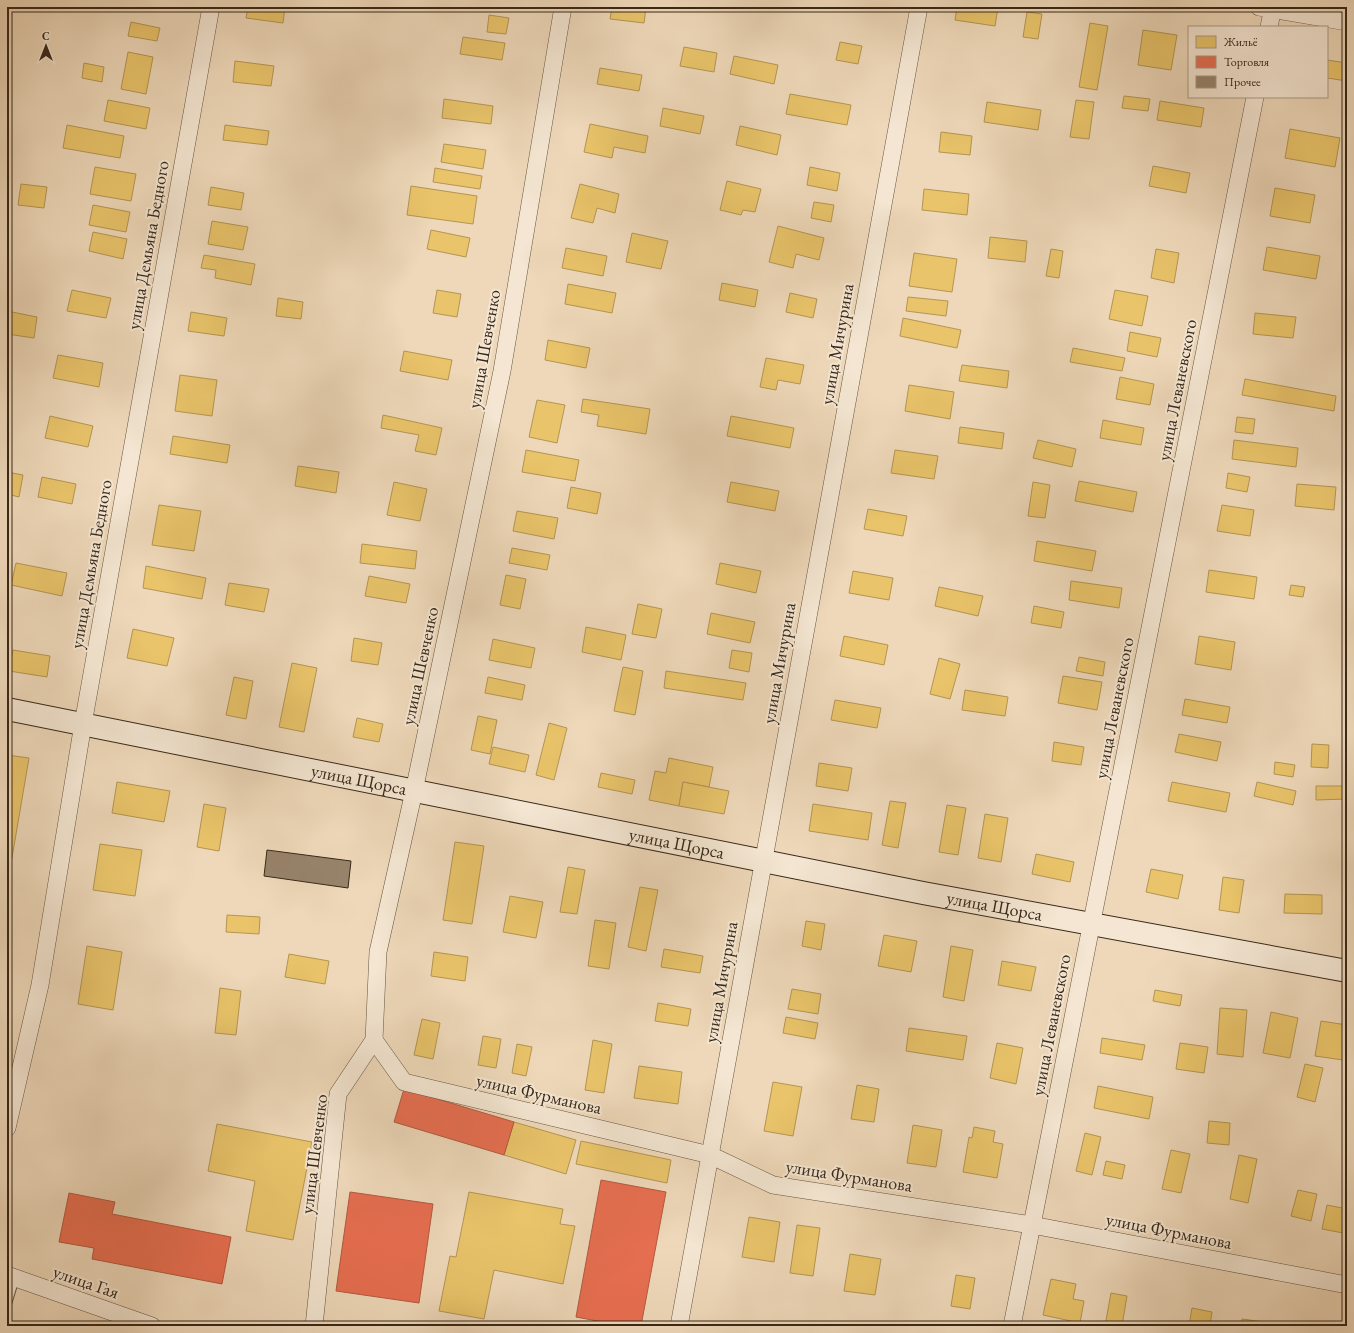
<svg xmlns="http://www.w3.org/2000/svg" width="1354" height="1333" viewBox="0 0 1354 1333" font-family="'EB Garamond',serif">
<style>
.homes{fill:#e9c46a;stroke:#b49552}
.shops{fill:#e76f51;stroke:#b25a40}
.building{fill:#97846c;stroke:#382819}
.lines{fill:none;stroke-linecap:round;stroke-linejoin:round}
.lane-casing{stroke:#665441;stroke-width:10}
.street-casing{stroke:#665441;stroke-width:18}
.secondary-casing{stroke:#382819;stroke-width:24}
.lane{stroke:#f4e6d2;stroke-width:8}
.street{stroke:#f4e6d2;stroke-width:17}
.secondary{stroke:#f4e6d2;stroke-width:22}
.labels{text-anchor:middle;stroke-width:4;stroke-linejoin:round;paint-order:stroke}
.street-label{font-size:18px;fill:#382819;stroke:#f4e6d2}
</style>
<rect width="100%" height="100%" fill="#eed8b9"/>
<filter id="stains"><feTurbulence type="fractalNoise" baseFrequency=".005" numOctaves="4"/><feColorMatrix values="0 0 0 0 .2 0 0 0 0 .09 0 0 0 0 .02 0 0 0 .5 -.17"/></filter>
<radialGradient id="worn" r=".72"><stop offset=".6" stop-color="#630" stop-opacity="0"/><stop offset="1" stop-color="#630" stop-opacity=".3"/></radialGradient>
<g class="homes">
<path d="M 248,7 L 285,7 L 283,23 L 246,18 Z"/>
<path d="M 612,7 L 646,8 L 644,23 L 610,19 Z"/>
<path d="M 957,7 L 998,7 L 995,26 L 955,20 Z"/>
<path d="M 1027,12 L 1042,14 L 1038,39 L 1023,37 Z"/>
<path d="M 489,15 L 509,18 L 506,34 L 487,32 Z"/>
<path d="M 131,22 L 160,28 L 157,41 L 128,36 Z"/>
<path d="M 1090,23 L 1108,26 L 1097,90 L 1079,87 Z"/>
<path d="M 1143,30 L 1177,35 L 1171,70 L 1138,65 Z"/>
<path d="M 463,37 L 505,43 L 502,60 L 460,54 Z"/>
<path d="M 840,42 L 862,46 L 858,64 L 836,60 Z"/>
<path d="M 684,47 L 717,53 L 714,72 L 680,66 Z"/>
<path d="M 128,52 L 153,57 L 146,94 L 121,89 Z"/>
<path d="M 734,56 L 778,65 L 774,84 L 730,74 Z"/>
<path d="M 1327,60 L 1347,63 L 1347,81 L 1327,78 Z"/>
<path d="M 235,61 L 274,66 L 271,86 L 233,82 Z"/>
<path d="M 84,63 L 104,67 L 102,82 L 82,78 Z"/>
<path d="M 600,68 L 642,75 L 639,91 L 597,84 Z"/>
<path d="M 790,94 L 851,105 L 847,125 L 786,114 Z"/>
<path d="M 1124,96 L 1150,99 L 1148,111 L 1122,108 Z"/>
<path d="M 444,99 L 493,106 L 491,124 L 442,118 Z"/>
<path d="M 108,100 L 150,108 L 146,129 L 104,121 Z"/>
<path d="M 1076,100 L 1094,102 L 1089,139 L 1070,137 Z"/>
<path d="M 1160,101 L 1204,108 L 1201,127 L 1157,120 Z"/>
<path d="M 987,102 L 1041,110 L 1038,130 L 984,122 Z"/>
<path d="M 663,108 L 704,116 L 700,134 L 660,126 Z"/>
<path d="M 590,124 L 648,136 L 645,153 L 614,147 L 612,158 L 584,152 Z"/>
<path d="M 67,125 L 124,136 L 120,158 L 63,148 Z"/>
<path d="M 225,125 L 269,131 L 267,145 L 223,140 Z"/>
<path d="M 740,126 L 781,135 L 777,155 L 736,145 Z"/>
<path d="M 1290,129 L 1340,138 L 1335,167 L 1285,158 Z"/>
<path d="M 941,132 L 972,136 L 970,155 L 939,152 Z"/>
<path d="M 444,144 L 486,150 L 483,169 L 441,162 Z"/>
<path d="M 1153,166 L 1190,173 L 1186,193 L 1149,186 Z"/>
<path d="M 95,167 L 136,174 L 131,201 L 90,194 Z"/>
<path d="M 810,167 L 840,173 L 837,191 L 807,185 Z"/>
<path d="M 435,168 L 482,176 L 480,189 L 433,182 Z"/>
<path d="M 727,181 L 761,189 L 755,212 L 743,210 L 741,215 L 720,210 Z"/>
<path d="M 21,184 L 47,187 L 44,208 L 18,205 Z"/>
<path d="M 580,184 L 619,194 L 615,213 L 597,208 L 593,223 L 571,218 Z"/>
<path d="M 411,186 L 477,196 L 473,224 L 407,215 Z"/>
<path d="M 211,187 L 244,193 L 241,210 L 208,205 Z"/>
<path d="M 1275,188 L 1315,195 L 1310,223 L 1270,216 Z"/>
<path d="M 924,189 L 969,194 L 967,215 L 922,210 Z"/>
<path d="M 814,202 L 834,205 L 831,222 L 811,218 Z"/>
<path d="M 93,205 L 130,212 L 126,232 L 89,225 Z"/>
<path d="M 212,221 L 248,227 L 243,250 L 208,244 Z"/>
<path d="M 778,226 L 824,238 L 819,260 L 796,254 L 793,268 L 769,262 Z"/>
<path d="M 431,230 L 470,238 L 466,257 L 427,249 Z"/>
<path d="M 93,232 L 127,239 L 123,259 L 89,251 Z"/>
<path d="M 632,233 L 668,241 L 661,269 L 626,262 Z"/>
<path d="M 990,237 L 1027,241 L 1025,262 L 988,258 Z"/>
<path d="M 1267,247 L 1320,256 L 1316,279 L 1263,270 Z"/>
<path d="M 566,248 L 607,256 L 603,276 L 562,268 Z"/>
<path d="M 1051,249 L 1063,251 L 1059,278 L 1046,276 Z"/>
<path d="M 1156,249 L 1179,253 L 1174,283 L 1151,278 Z"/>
<path d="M 914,253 L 957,259 L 952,292 L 909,286 Z"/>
<path d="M 204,255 L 255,264 L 251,285 L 215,278 L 216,270 L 201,268 Z"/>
<path d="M 722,283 L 758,290 L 755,307 L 719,300 Z"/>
<path d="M 568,284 L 616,293 L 612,313 L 565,304 Z"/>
<path d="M 72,290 L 111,298 L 106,318 L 67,311 Z"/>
<path d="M 437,290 L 461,294 L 457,317 L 433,313 Z"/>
<path d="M 1115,290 L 1148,296 L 1142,326 L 1109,319 Z"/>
<path d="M 790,293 L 817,299 L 813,318 L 786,312 Z"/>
<path d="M 908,297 L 948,301 L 946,316 L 906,311 Z"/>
<path d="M 278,298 L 303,302 L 301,319 L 276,316 Z"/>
<path d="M 7,311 L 37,317 L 34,338 L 7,334 Z"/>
<path d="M 191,312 L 227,318 L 224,336 L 188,331 Z"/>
<path d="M 1255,313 L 1296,317 L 1293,338 L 1253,334 Z"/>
<path d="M 903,318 L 961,330 L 957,348 L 900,336 Z"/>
<path d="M 1130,332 L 1161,338 L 1157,357 L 1127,351 Z"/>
<path d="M 548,340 L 590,348 L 586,368 L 545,360 Z"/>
<path d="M 1073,348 L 1125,358 L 1122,371 L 1070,362 Z"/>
<path d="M 404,351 L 452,360 L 448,380 L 400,371 Z"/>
<path d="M 58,355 L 103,363 L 99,387 L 53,378 Z"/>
<path d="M 766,358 L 804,365 L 800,384 L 778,380 L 776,390 L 760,387 Z"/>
<path d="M 962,365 L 1009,371 L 1007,388 L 959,381 Z"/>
<path d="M 180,375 L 217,380 L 212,416 L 175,411 Z"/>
<path d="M 1120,377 L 1154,384 L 1150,405 L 1116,399 Z"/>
<path d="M 1245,379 L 1336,396 L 1334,411 L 1242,395 Z"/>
<path d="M 909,385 L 954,392 L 950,419 L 905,411 Z"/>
<path d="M 583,399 L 650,409 L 646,434 L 597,426 L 599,415 L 581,412 Z"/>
<path d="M 537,400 L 565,405 L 557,443 L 529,437 Z"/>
<path d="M 383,415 L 442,428 L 436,455 L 415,451 L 419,435 L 381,428 Z"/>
<path d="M 50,416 L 93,426 L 88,447 L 45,438 Z"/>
<path d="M 731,416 L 794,428 L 790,448 L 727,436 Z"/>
<path d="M 1237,417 L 1255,419 L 1253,434 L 1235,432 Z"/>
<path d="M 1103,420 L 1144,428 L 1141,445 L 1100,438 Z"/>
<path d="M 960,427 L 1004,433 L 1002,449 L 958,443 Z"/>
<path d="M 173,436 L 230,445 L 227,463 L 170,454 Z"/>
<path d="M 1038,440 L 1076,449 L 1072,467 L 1033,458 Z"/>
<path d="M 1234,440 L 1298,448 L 1296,467 L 1232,459 Z"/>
<path d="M 526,450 L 579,460 L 575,481 L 522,472 Z"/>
<path d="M 895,450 L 938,456 L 934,479 L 891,473 Z"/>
<path d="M 298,466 L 339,472 L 336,493 L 295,486 Z"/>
<path d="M 7,472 L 23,475 L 19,497 L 7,494 Z"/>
<path d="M 1228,473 L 1250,477 L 1247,492 L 1226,488 Z"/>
<path d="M 42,477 L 76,484 L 72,504 L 38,497 Z"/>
<path d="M 1079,481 L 1137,492 L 1133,512 L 1075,501 Z"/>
<path d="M 394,482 L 427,489 L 420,521 L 387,515 Z"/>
<path d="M 731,482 L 779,491 L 775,511 L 727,502 Z"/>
<path d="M 1033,482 L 1050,485 L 1045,518 L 1028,516 Z"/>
<path d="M 1297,484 L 1336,487 L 1334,510 L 1295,506 Z"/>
<path d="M 571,487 L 601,493 L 597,514 L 567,508 Z"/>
<path d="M 159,505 L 201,511 L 194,551 L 152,545 Z"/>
<path d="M 1222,505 L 1254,510 L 1250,536 L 1217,531 Z"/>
<path d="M 868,509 L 907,516 L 903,536 L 864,529 Z"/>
<path d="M 517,511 L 558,518 L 554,539 L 513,531 Z"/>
<path d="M 1037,541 L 1096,551 L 1092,571 L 1034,561 Z"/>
<path d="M 362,544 L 417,551 L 415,569 L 360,563 Z"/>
<path d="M 512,548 L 550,555 L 547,570 L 509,563 Z"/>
<path d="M 16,563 L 67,573 L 62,596 L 11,585 Z"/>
<path d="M 720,563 L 761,571 L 756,593 L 716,584 Z"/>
<path d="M 146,566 L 206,578 L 202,599 L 143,588 Z"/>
<path d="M 1209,570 L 1257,577 L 1254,599 L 1206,592 Z"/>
<path d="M 853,571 L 893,578 L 889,600 L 849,593 Z"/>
<path d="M 506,575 L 526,579 L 520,609 L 500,605 Z"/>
<path d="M 369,576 L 410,584 L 406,603 L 365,596 Z"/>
<path d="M 1071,581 L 1122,588 L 1119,608 L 1069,600 Z"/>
<path d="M 229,583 L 269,589 L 264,612 L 225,605 Z"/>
<path d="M 1291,585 L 1305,587 L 1303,597 L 1289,595 Z"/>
<path d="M 939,587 L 983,596 L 978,616 L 935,606 Z"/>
<path d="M 638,604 L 662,609 L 656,638 L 632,634 Z"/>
<path d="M 1034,606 L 1064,612 L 1061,628 L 1031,623 Z"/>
<path d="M 711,613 L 755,622 L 750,643 L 707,634 Z"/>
<path d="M 586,627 L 626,635 L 621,660 L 582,652 Z"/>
<path d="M 133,629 L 174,638 L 167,666 L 127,658 Z"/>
<path d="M 844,636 L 888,645 L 884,665 L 840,656 Z"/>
<path d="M 1199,636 L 1235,642 L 1231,670 L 1195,664 Z"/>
<path d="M 354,638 L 382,643 L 378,665 L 351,661 Z"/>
<path d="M 493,639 L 535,648 L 531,668 L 489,660 Z"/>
<path d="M 13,650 L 50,656 L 47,677 L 9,671 Z"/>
<path d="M 732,650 L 752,653 L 749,672 L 729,668 Z"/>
<path d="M 1079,657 L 1105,662 L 1103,676 L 1076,671 Z"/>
<path d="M 939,658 L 960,664 L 950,699 L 930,694 Z"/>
<path d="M 292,663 L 317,668 L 304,732 L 279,727 Z"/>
<path d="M 623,667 L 643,671 L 635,715 L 614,711 Z"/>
<path d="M 666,671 L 746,683 L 743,700 L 664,688 Z"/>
<path d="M 1063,676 L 1102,682 L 1097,710 L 1058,703 Z"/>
<path d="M 234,677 L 253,681 L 246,719 L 226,715 Z"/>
<path d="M 488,677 L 525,685 L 522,700 L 485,693 Z"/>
<path d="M 965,690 L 1008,697 L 1005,716 L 962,710 Z"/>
<path d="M 1185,699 L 1230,707 L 1227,723 L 1182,715 Z"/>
<path d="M 835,700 L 881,708 L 877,728 L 831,720 Z"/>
<path d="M 478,716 L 497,720 L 490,754 L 471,750 Z"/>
<path d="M 357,718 L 383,724 L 379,742 L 353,737 Z"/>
<path d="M 549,723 L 567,728 L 554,780 L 536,775 Z"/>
<path d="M 1179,734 L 1221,742 L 1217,761 L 1175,752 Z"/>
<path d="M 1054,742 L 1084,747 L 1081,765 L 1052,761 Z"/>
<path d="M 1312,744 L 1329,745 L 1328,768 L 1311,767 Z"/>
<path d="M 493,747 L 529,755 L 525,772 L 489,764 Z"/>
<path d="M 7,755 L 29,758 L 7,887 Z"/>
<path d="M 669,758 L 713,767 L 709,787 L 683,782 L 679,806 L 649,800 L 655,771 L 666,773 Z"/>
<path d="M 1275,762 L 1295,765 L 1293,777 L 1274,774 Z"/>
<path d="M 819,763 L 852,768 L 848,791 L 816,786 Z"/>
<path d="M 601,773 L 635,780 L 632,794 L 598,787 Z"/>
<path d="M 117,782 L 170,791 L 164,822 L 112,813 Z"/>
<path d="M 683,782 L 729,791 L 724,814 L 679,806 Z"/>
<path d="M 1172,782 L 1230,793 L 1226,812 L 1168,801 Z"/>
<path d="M 1257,782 L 1296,791 L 1293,805 L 1254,796 Z"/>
<path d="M 1316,786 L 1347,786 L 1347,799 L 1316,800 Z"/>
<path d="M 890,801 L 906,803 L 898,848 L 882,845 Z"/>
<path d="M 204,804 L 226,808 L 219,851 L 197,847 Z"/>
<path d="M 813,804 L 872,813 L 868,840 L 809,831 Z"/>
<path d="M 947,805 L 966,808 L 958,855 L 939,852 Z"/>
<path d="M 985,814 L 1008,818 L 1001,862 L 978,858 Z"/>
<path d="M 455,842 L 484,846 L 472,924 L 443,920 Z"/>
<path d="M 100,844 L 142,850 L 135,896 L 93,890 Z"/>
<path d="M 1036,854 L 1074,862 L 1070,882 L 1032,874 Z"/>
<path d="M 568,867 L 585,870 L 577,914 L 560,912 Z"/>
<path d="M 1151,869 L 1183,875 L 1178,899 L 1146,892 Z"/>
<path d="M 1223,877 L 1244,880 L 1239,913 L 1219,910 Z"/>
<path d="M 640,887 L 658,890 L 646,951 L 628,947 Z"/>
<path d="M 1285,894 L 1322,895 L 1322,914 L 1284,913 Z"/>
<path d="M 510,896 L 543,902 L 536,938 L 503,932 Z"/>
<path d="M 227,915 L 260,917 L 259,934 L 226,932 Z"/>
<path d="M 595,920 L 616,923 L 609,969 L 588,966 Z"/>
<path d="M 806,921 L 825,924 L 821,950 L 802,946 Z"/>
<path d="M 884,935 L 917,941 L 911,972 L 878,966 Z"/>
<path d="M 87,946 L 122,952 L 113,1010 L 78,1004 Z"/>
<path d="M 951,946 L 973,950 L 964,1001 L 943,997 Z"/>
<path d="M 664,949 L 703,956 L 700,973 L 661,967 Z"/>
<path d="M 434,952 L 468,957 L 465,981 L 431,976 Z"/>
<path d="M 289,954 L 329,961 L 325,984 L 285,977 Z"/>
<path d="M 1002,961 L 1036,967 L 1031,991 L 998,985 Z"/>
<path d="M 220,988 L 241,991 L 236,1035 L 215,1033 Z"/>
<path d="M 792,989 L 821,994 L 818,1014 L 788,1009 Z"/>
<path d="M 1155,990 L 1182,995 L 1180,1006 L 1153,1001 Z"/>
<path d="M 658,1003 L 691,1009 L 688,1026 L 655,1021 Z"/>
<path d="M 1220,1008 L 1247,1010 L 1243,1057 L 1217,1054 Z"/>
<path d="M 1271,1012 L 1298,1018 L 1290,1058 L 1263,1053 Z"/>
<path d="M 786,1017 L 818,1023 L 815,1039 L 783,1033 Z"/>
<path d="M 422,1019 L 440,1023 L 433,1059 L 414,1055 Z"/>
<path d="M 1321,1021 L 1347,1025 L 1343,1060 L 1315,1056 Z"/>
<path d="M 909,1028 L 967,1036 L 963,1060 L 906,1051 Z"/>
<path d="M 483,1036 L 501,1039 L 496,1068 L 478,1065 Z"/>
<path d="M 1102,1038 L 1145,1045 L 1142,1060 L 1100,1053 Z"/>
<path d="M 593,1040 L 612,1044 L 604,1093 L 585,1090 Z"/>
<path d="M 997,1043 L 1023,1048 L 1016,1084 L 990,1078 Z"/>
<path d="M 1180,1043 L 1208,1047 L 1204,1073 L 1176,1069 Z"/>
<path d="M 517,1044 L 532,1047 L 526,1076 L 512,1073 Z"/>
<path d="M 1305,1064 L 1323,1068 L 1315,1102 L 1297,1097 Z"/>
<path d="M 639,1066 L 682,1072 L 678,1104 L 634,1098 Z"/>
<path d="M 773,1082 L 802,1087 L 793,1136 L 764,1131 Z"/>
<path d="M 857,1085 L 879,1089 L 874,1122 L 851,1119 Z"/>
<path d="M 1098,1086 L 1153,1097 L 1149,1119 L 1094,1108 Z"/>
<path d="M 1209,1121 L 1230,1123 L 1229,1145 L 1207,1143 Z"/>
<path d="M 514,1122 L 576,1140 L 566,1174 L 504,1155 Z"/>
<path d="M 217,1124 L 312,1142 L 293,1240 L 246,1231 L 255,1181 L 208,1171 Z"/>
<path d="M 913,1125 L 942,1130 L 936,1167 L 907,1163 Z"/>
<path d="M 974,1127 L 995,1131 L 993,1142 L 1003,1144 L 997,1178 L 963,1172 L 969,1137 L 972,1138 Z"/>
<path d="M 1085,1133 L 1101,1137 L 1092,1175 L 1076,1171 Z"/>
<path d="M 581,1141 L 671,1160 L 667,1183 L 576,1164 Z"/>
<path d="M 1171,1150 L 1190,1154 L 1181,1193 L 1162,1189 Z"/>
<path d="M 1239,1155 L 1257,1159 L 1248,1203 L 1230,1199 Z"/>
<path d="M 1106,1161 L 1125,1165 L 1122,1179 L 1103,1175 Z"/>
<path d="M 1298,1190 L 1317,1194 L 1311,1221 L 1291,1216 Z"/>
<path d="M 469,1192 L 563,1209 L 560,1224 L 575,1226 L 563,1284 L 494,1270 L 484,1319 L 439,1311 L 450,1256 L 456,1257 Z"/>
<path d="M 1327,1205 L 1347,1209 L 1343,1233 L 1322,1229 Z"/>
<path d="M 749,1217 L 780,1222 L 774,1262 L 742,1257 Z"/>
<path d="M 797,1225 L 820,1228 L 813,1276 L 790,1273 Z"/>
<path d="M 850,1254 L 881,1259 L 875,1295 L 844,1291 Z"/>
<path d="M 956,1275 L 975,1278 L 970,1309 L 951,1306 Z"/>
<path d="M 1051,1279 L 1076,1284 L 1073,1299 L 1084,1301 L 1080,1323 L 1043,1315 Z"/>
<path d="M 1111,1293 L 1127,1296 L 1122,1326 L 1105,1326 Z"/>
<path d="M 1192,1308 L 1212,1312 L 1210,1326 L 1189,1326 Z"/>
<path d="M 1242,1319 L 1264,1322 L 1263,1326 L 1241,1326 Z"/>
</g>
<g class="shops">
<path d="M 404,1089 L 514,1122 L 504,1155 L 394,1122 Z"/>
<path d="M 601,1180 L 666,1192 L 641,1326 L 624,1326 L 576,1317 Z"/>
<path d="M 350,1192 L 433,1204 L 419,1303 L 336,1291 Z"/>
<path d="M 69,1193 L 115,1202 L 112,1214 L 231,1237 L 222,1284 L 92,1259 L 94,1248 L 59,1242 Z"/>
</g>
<path class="building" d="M 267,850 L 351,861 L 348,888 L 264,876 Z"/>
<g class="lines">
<defs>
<path id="lane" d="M 7,1304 L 15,1278"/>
<g id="street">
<path d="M 1259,7 L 1347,22"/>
<path d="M 1269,27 L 1273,7"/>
<path d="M 374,1040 L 404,1082 L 710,1155 L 773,1185 L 1032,1225 L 1347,1285"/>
<path d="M 7,1128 L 40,985 L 83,724 L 211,7"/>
<path d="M 7,1275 L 152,1326"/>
<path d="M 314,1326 L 338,1094 L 374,1040 L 378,952 L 414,791 L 502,371 L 563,7"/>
<path d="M 679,1326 L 919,7"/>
<path d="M 1012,1326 L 1255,97"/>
</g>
<g id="secondary">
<path id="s1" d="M 7,709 L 923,893 L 1347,971"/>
</g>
</defs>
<use href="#lane" class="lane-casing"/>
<use href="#street" class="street-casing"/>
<use href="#secondary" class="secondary-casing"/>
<use href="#lane" class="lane"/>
<use href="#street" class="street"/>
<use href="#secondary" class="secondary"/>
</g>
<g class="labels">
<g class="street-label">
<text transform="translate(148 245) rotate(-80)" y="6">улица Демьяна Бедного</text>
<text transform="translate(837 344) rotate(-80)" y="6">улица Мичурина</text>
<text transform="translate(484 349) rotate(-80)" y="6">улица Шевченко</text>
<text transform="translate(1177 390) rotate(-79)" y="6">улица Леваневского</text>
<text transform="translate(91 564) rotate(-80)" y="6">улица Демьяна Бедного</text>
<text transform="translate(779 663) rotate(-80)" y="6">улица Мичурина</text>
<text transform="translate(420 666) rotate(-78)" y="6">улица Шевченко</text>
<text transform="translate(1114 708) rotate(-79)" y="6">улица Леваневского</text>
<text dy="6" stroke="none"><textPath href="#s1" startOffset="359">улица Щорса</textPath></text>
<text dy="6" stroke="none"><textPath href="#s1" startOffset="683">улица Щорса</textPath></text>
<text dy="6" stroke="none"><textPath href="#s1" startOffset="1007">улица Щорса</textPath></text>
<text transform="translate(721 982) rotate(-80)" y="6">улица Мичурина</text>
<text transform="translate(1051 1025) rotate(-79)" y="6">улица Леваневского</text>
<text transform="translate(539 1094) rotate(13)" y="6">улица Фурманова</text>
<text transform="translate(314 1154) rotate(-83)" y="6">улица Шевченко</text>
<text transform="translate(849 1176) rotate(9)" y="6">улица Фурманова</text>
<text transform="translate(1169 1231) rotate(11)" y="6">улица Фурманова</text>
<text transform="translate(86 1282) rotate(19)" y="6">улица Гая</text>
</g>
</g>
<rect width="1354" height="1333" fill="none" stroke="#eed8b9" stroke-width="24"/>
<rect x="8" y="8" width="1338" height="1317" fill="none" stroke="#382819" stroke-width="2"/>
<rect x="12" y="12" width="1330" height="1309" fill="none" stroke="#382819"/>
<rect x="1188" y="26" width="140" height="72" fill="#f4e6d2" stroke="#a99a88"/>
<rect x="1196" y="36" width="20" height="12" fill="#e9c46a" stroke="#a99a88"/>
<text x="1224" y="46" font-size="12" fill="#382819">Жильё</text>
<rect x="1196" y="56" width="20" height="12" fill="#e76f51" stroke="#a99a88"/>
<text x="1224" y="66" font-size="12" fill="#382819">Торговля</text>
<rect x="1196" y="76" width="20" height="12" fill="#97846c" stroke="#a99a88"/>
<text x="1224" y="86" font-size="12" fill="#382819">Прочее</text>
<g transform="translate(46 46)" stroke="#f4e6d2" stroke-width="3" paint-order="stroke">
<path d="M0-3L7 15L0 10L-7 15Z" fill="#382819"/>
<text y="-6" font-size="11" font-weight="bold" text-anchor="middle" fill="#382819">С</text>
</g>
<rect width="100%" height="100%" filter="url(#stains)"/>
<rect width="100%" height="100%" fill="url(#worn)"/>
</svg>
